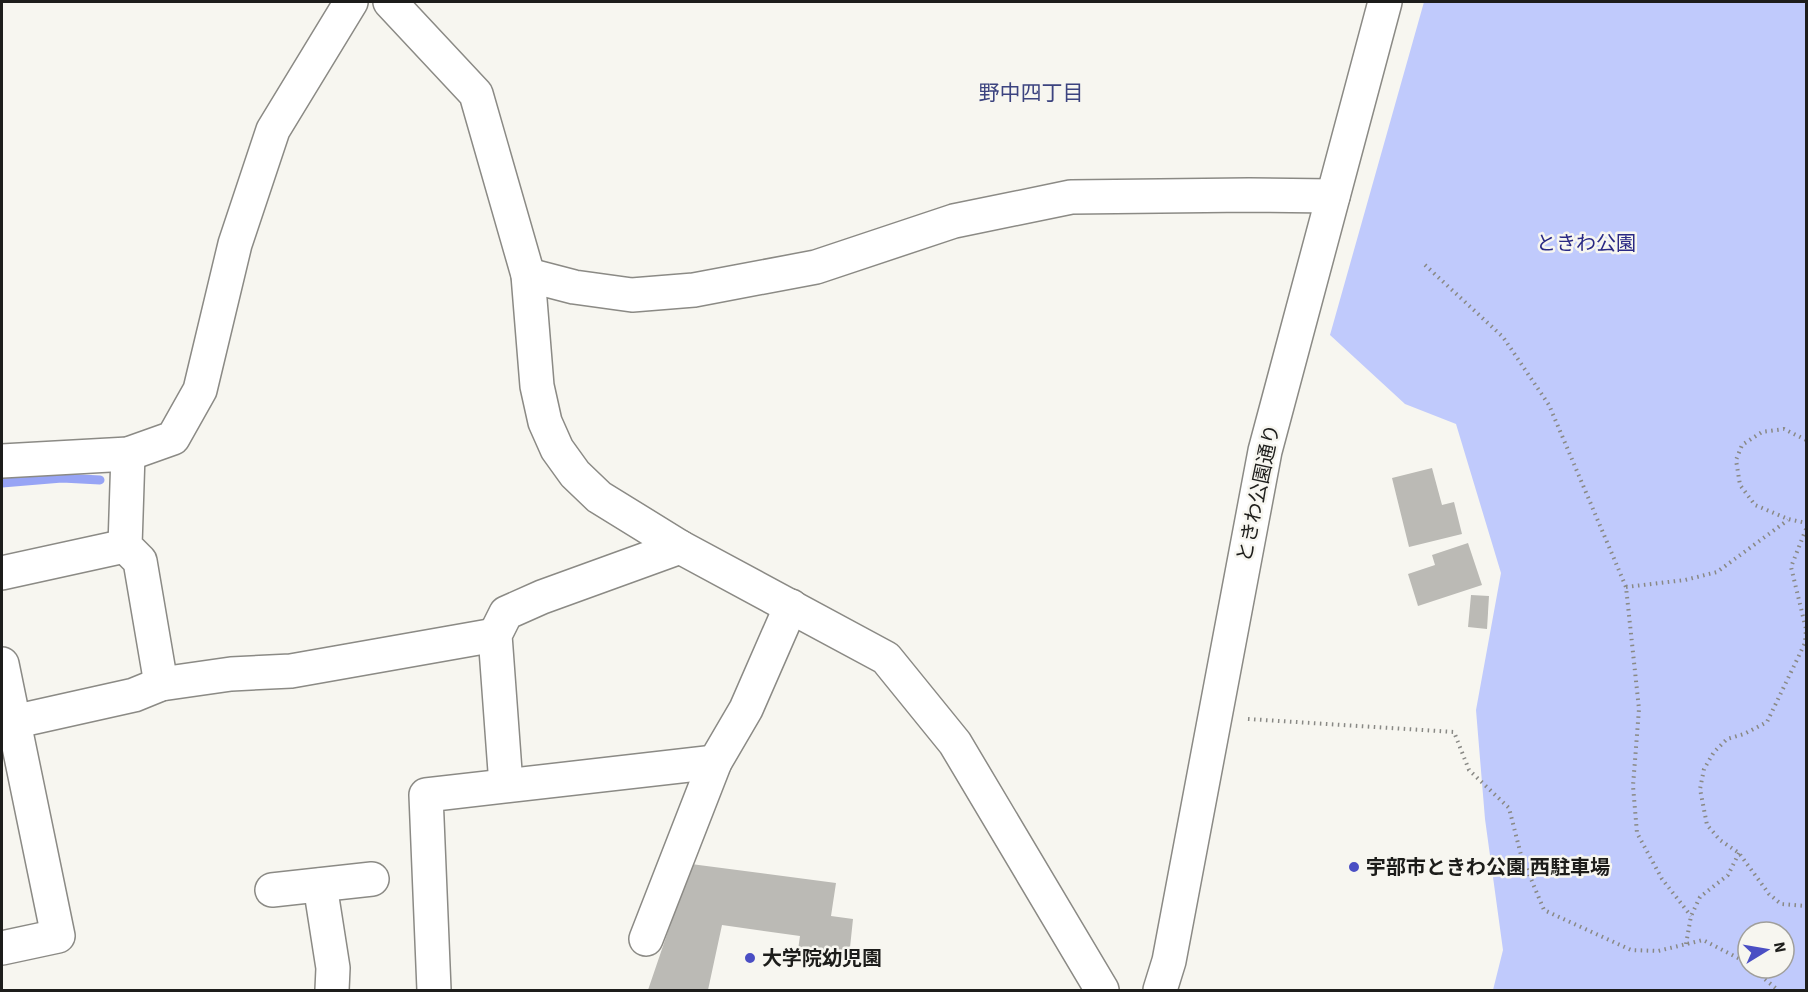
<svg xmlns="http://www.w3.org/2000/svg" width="1808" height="992" viewBox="0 0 1808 992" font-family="'Source Sans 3','Noto Sans JP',sans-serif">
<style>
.green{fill:#c0cafc;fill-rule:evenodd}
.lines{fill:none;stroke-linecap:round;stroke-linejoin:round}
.stream{stroke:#97a4f5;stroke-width:9}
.building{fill:#bbbab5}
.minor-casing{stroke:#8b8a85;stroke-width:36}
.tertiary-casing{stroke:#8b8a85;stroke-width:36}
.path{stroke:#898985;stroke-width:4;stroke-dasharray:1.5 4.5;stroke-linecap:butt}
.minor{stroke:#fff;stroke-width:33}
.tertiary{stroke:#fff;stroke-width:33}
.poi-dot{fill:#4a4ec4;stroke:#f7f6f0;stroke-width:2}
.labels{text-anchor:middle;stroke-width:5;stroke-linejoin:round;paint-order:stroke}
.park-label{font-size:20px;fill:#2a2984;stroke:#f7f6f0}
.street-label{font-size:20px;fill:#1d1d1b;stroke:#f7f6f0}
.poi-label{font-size:20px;font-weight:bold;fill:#1d1d1b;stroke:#f7f6f0;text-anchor:start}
.neighbourhood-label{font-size:21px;fill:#3c437f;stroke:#f7f6f0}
</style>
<rect width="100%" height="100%" fill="#f7f6f0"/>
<path class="green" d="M 1424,2 L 1806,2 L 1806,990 L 1493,990 L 1503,950 L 1485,819 L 1476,710 L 1501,573 L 1456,424 L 1405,404 L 1330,335 ZM 1748,932 L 1784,932 L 1784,968 L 1748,968 Z"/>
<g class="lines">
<path class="stream" d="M 2,483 L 62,478 L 100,480"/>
</g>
<g class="building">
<path d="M 1432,468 L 1442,505 L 1454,502 L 1462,534 L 1409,547 L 1392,478 Z"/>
<path d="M 1468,543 L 1482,585 L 1418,606 L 1408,574 L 1435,565 L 1432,555 Z"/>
<path d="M 1471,595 L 1489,596 L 1487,629 L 1468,627 Z"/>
<path d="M 691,864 L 836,883 L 831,916 L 853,919 L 849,957 L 798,950 L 800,936 L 722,925 L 708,990 L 648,990 Z"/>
</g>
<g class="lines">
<defs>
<g id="minor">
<path d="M 390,2 L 476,94 L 528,275 L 537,386 L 545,422 L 557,449 L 575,474 L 599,497 L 680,547 L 886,658 L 955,743 L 1102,990"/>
<path d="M 528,275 L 574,287 L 632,295 L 694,290 L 816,267 L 954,221 L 1071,197 L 1249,195 L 1333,196"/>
<path d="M 128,454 L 125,546 L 140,561 L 161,684"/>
<path d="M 2,461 L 128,454 L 173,438 L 200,390 L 235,244 L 273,130 L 351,2"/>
<path d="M 2,573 L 125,546"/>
<path d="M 2,664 L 58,936 L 2,948"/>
<path d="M 13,722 L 134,695 L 161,684 L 231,674 L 291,671 L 495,635"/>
<path d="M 506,785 L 495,635 L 506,613 L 542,597 L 680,547"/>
<path d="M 320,885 L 333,968 L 332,990"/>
<path d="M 272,890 L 372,879"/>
<path d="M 646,939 L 715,762 L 746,709 L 791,606"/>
<path d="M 434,990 L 426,795 L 715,762"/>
</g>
<path id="tertiary" d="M 1160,990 L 1169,961 L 1265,451 L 1385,2"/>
</defs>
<use href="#minor" class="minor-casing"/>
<use href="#tertiary" class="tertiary-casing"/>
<g class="path">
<path d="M 1425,265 L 1503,337 L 1549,405 L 1626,587 L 1639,709 L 1633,786 L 1637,833 L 1662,879 L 1691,916"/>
<path d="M 1806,440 L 1784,429 L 1762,432 L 1742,445 L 1736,460 L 1740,485 L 1755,505 L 1788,519 L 1806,523"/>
<path d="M 1806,529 L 1791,567 L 1806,629 L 1805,643 L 1767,722 L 1744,734 L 1727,739 L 1714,752 L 1704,769 L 1700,789 L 1707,825 L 1720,840 L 1739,853 L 1769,894 L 1781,904 L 1806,906"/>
<path d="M 1626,587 L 1685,580 L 1717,572 L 1788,520"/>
<path d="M 1248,719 L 1454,732 L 1469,770 L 1509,808 L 1521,855 L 1544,910 L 1631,950 L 1658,951 L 1703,940 L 1740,959 L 1748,966"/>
<path d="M 1686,944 L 1691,916 L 1700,897 L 1728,875 L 1739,853"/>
<path d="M 1751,968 L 1778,990"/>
</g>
<use href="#minor" class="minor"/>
<use href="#tertiary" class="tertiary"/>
</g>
<g class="poi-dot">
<circle cx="1354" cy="867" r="6"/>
<circle cx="750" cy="958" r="6"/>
</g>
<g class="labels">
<g class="park-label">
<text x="1586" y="250">ときわ公園</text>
</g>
<g class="street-label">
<text transform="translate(1258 493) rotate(-78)" y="7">ときわ公園通り</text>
</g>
<g class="poi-label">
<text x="1366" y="874">宇部市ときわ公園 西駐車場</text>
<text x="762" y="965">大学院幼児園</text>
</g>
<g class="neighbourhood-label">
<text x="1031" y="100">野中四丁目</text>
</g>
</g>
<rect width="1808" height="992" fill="none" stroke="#1d1d1b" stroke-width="6"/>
<g transform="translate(1766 950) rotate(79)"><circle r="28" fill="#f7f6f0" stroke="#a09f9b" stroke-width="1.5"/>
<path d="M0-4.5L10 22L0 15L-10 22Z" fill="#4a4ec4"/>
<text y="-9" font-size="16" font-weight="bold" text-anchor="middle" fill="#1d1d1b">N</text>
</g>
</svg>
